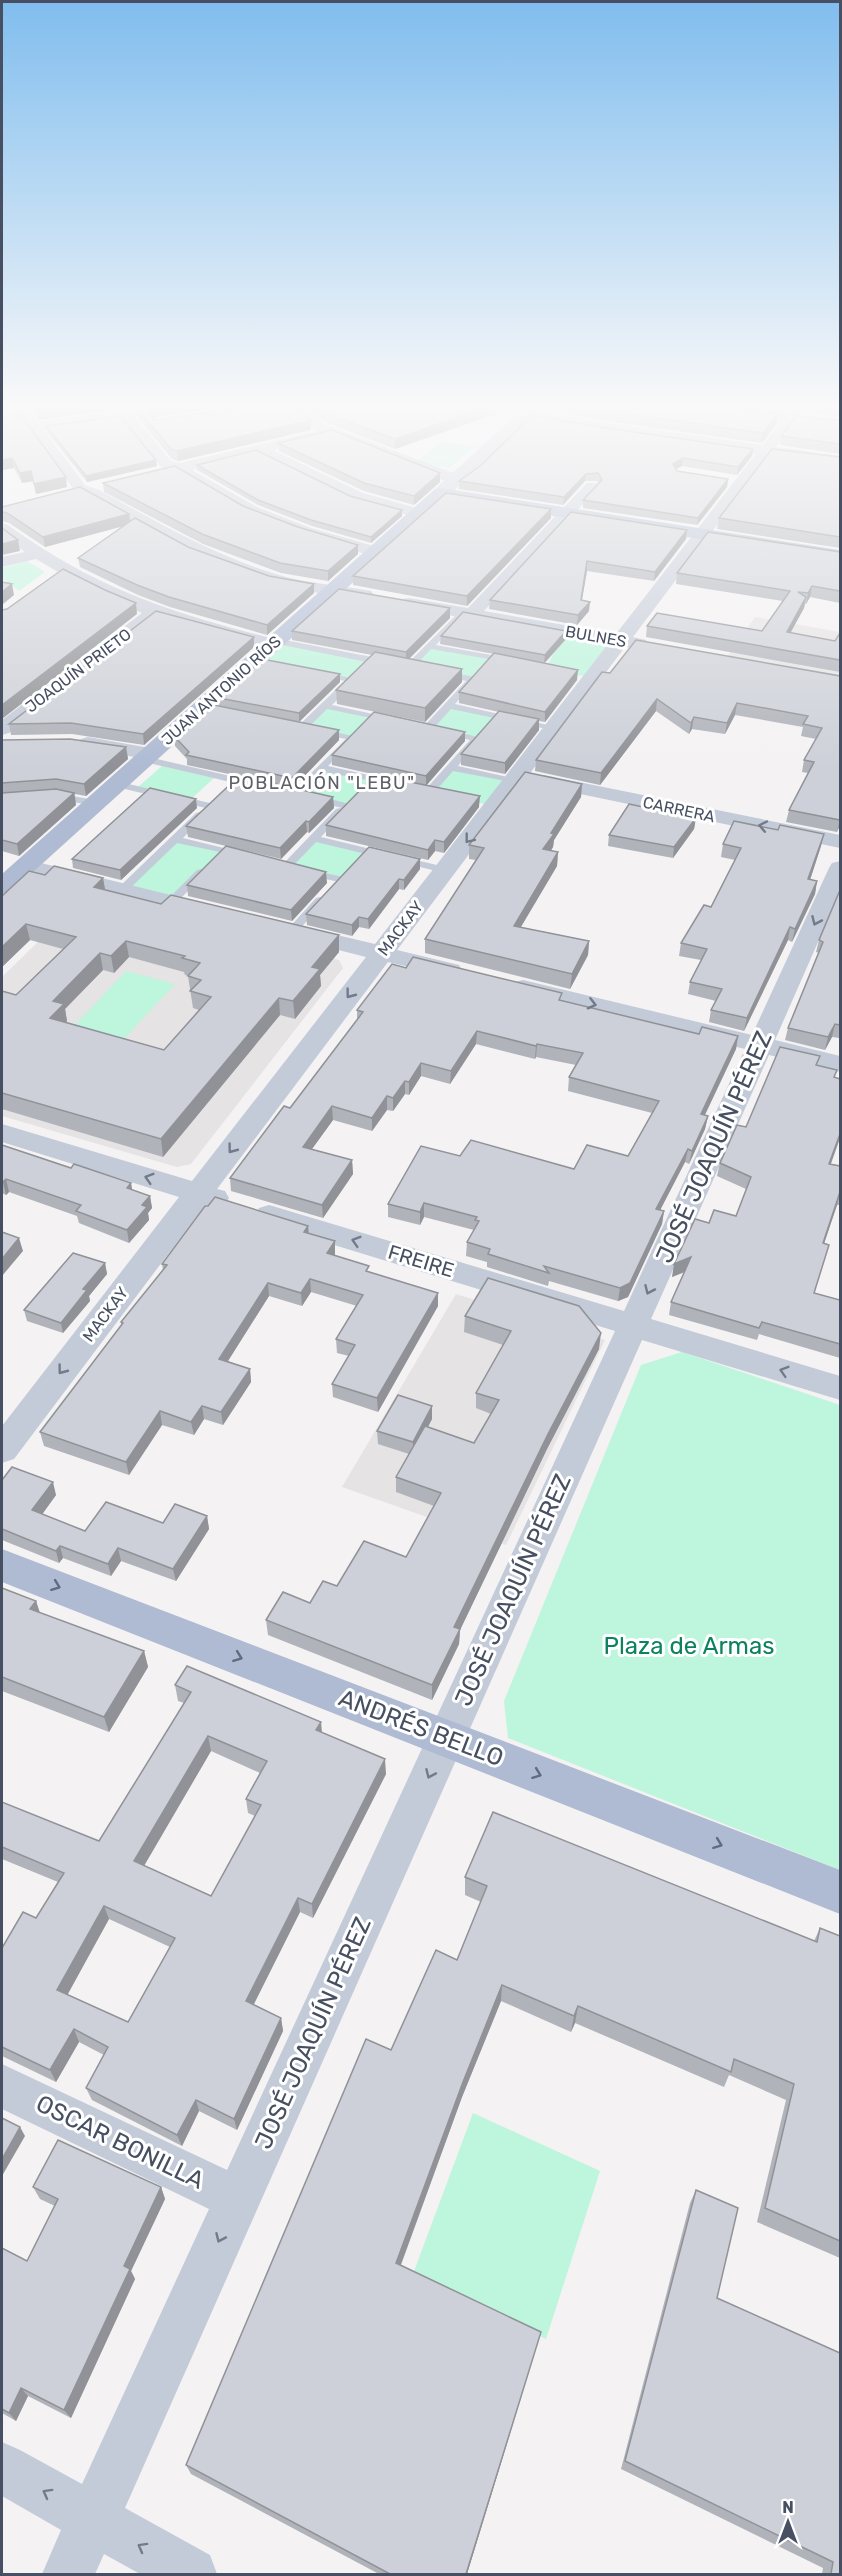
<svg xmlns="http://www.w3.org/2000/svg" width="842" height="2576" viewBox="0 0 842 2576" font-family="Rubik,sans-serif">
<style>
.education{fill:#e5e3e4}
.green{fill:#bdf5dd}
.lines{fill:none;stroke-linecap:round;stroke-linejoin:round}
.service{fill:#c4cbd8;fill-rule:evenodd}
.minor{fill:#c4cbd8;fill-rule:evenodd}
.tertiary{fill:#c4cbd8;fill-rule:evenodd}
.secondary{fill:#c3cadc;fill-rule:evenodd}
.primary{fill:#afbbd3;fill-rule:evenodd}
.wall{fill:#b0b3ba;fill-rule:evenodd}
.shaded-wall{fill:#909297}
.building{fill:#cdd0d8;stroke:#909297;stroke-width:1.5;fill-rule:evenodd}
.oneway{stroke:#737b8b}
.oneway2{stroke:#616b7e}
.labels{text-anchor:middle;stroke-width:6;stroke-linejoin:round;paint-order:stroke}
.far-street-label{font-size:16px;fill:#475062;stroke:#fff}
.far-neighbourhood-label{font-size:18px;letter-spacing:1.5px;fill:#5d6068;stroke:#fff}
.street-label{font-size:20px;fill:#475062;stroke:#fff}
.near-street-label{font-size:24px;fill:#475062;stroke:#fff}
.near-park-label{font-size:24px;fill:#0c825e;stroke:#fff}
</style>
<rect width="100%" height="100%" fill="#f4f2f2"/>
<g class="education">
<path d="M 755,617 L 840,632 L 840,676 L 728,656 Z"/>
<path d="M 83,898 L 339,960 L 343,968 L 191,1164 L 177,1167 L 2,1116 L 2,977 Z"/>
<path d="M 456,1294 L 605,1340 L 506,1545 L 342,1487 Z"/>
</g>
<g class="green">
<path d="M 442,441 L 476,446 L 450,468 L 415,462 Z"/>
<path d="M 27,561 L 45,572 L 19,591 L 2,578 L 2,568 Z"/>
<path d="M 564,631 L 622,641 L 593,678 L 546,669 Z"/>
<path d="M 275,641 L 373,660 L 352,680 L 254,660 Z"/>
<path d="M 429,646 L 491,658 L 472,679 L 409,667 Z"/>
<path d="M 448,705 L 496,715 L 476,738 L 428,728 Z"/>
<path d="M 325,706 L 371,716 L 351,737 L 302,728 Z"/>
<path d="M 162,766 L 214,778 L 191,799 L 138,787 Z"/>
<path d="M 450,767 L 513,781 L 494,806 L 429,792 Z"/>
<path d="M 321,768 L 372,779 L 346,806 L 296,794 Z"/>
<path d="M 314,838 L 366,851 L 339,879 L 286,867 Z"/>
<path d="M 175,839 L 223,851 L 171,902 L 122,890 Z"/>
<path d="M 126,971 L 175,984 L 123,1040 L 74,1026 Z"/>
<path d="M 682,1352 L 840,1405 L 840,1870 L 508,1738 L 504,1701 L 641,1365 Z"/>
<path d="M 473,2113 L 600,2171 L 546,2339 L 413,2274 Z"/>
</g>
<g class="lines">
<g class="service">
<path d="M 462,609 L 465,610 L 465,614 L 436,645 L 508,658 L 513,661 L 511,663 L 431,649 L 412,669 L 406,669 L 406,665 Z"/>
<path d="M 275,638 L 387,660 L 392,663 L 387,666 L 272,643 L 272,639 Z"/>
<path d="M 320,670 L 357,680 L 332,705 L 391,718 L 391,722 L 327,709 L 306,730 L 298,730 L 298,726 L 345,681 L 317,675 L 315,673 Z"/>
<path d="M 443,670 L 478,678 L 455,704 L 561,728 L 556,731 L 451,709 L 432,730 L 424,730 L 424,726 L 466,681 L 440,675 L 438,673 Z"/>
<path d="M 319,728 L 356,737 L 347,739 L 351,742 L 350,744 L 328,766 L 395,781 L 395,785 L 323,772 L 300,796 L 292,796 L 292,792 L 346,739 L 315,733 L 314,731 Z"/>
<path d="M 447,729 L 481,738 L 458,766 L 517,779 L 517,783 L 453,771 L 433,794 L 425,794 L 425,790 L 470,740 L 443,734 L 443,730 Z"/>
<path d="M 144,756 L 252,781 L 257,784 L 252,787 L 140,761 L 139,759 Z"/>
<path d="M 116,781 L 214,804 L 215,806 L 210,809 L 112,786 L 112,782 Z"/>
<path d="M 55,793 L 95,800 L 100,803 L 95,806 L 51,798 L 50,796 Z"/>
<path d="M 314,795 L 350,804 L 351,806 L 346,809 L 310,800 L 310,796 Z"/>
<path d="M 340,808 L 345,811 L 321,837 L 449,868 L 451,870 L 445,873 L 316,842 L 290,869 L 282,869 L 282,865 L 336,809 Z"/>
<path d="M 200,812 L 205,815 L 183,838 L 244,853 L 244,857 L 177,843 L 126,892 L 118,892 L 118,888 L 196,813 Z"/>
<path d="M 201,869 L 205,870 L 205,874 L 175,904 L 167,904 L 167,900 L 197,870 Z"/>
<path d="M 307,869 L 343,877 L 345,879 L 339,882 L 303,874 L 303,870 Z"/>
<path d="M 320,897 L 324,898 L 324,902 L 296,933 L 288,933 L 288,929 L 316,898 Z"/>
</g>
<g class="minor">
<path d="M 12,407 L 26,407 L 38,422 L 149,407 L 186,407 L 179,411 L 135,417 L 171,461 L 180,463 L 317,431 L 289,407 L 304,407 L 324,424 L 461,476 L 464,479 L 456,484 L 436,478 L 324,433 L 323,438 L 273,450 L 363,493 L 424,510 L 426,513 L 424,516 L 418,518 L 351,499 L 257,454 L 192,470 L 257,507 L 311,528 L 381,548 L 383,552 L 381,556 L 375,557 L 299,534 L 245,513 L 177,473 L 138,483 L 133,481 L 130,478 L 133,475 L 162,468 L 122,419 L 44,430 L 85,485 L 99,490 C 157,522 215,556 279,575 C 306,583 337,585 365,590 L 371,591 L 374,595 L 371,599 L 365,600 C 333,594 301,592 270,583 C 206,566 146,529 89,496 L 75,491 Z"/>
<path d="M 792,407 L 806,407 L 633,637 L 646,640 L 649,644 L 646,648 L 640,649 L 625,647 L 397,950 L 459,965 L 462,970 L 459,975 L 450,977 L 388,962 L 217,1189 L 225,1191 L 229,1198 L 225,1205 L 215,1208 L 205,1205 L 14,1459 L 2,1463 L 2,1426 L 179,1197 L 2,1142 L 2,1124 L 192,1181 L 366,957 L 291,938 L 287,933 L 291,928 L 299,926 L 375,944 L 608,644 L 409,608 L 403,607 L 400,603 L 403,599 L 409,598 L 468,608 L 587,483 L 597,483 L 600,486 L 597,489 L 484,611 L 616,634 Z"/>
<path d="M 2,523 L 8,525 C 98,590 172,613 278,640 L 281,644 L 278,648 L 272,649 L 157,618 L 9,733 L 2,735 L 2,720 L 142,613 L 87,589 L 36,559 L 2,567 L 2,557 L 25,552 L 2,535 Z"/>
<path d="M 88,737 L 150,748 L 157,750 L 160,754 L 157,758 L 150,760 L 81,747 L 78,743 L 81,739 Z"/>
<path d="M 544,775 L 840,835 L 840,848 L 537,785 L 534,781 L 537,777 Z"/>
<path d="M 25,859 L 211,905 L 215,910 L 211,915 L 203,917 L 17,871 L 14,866 L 17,861 Z"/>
<path d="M 840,861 L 840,892 L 775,1040 L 840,1056 L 840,1072 L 769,1055 L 651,1319 L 840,1376 L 840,1400 L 642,1340 L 125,2508 L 210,2555 L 217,2574 L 140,2574 L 104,2554 L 95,2574 L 42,2574 L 61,2530 L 2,2496 L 2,2442 L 20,2450 L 82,2484 L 209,2209 L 2,2109 L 2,2064 L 227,2170 L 615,1331 L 259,1222 L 255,1215 L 259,1208 L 269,1205 L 624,1311 L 745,1049 L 514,992 L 511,987 L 514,982 L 523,980 L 752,1035 L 829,868 L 832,863 Z"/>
</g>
<path class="tertiary" d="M 708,407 L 750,407 L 840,419 L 840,429 L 716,412 Z"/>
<path class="secondary" d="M 494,407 L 521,407 L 599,422 L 840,456 L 840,466 L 599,432 L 531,419 L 447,497 L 435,497 L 432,493 L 435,489 L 516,415 L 497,410 Z"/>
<g class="primary">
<path d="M 441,488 L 840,550 L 840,561 L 445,499 L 11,892 L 2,894 L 2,874 L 435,489 Z"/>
<path d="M 2,1549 L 840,1870 L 840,1914 L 2,1582 Z"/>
</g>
</g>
<g class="wall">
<path d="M 2,407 L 67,487 L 36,494 L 33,481 L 22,483 L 14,468 L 2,470 Z"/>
<path d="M 29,407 L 132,407 L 39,420 Z"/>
<path d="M 155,407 L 222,407 L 156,417 L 153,419 L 155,420 L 311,420 L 311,430 L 178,461 L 172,459 L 139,419 L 138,409 Z"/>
<path d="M 307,407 L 498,407 L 498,413 L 395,449 L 325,422 Z"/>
<path d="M 547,407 L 733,407 L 777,423 L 762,443 L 599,420 L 547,410 Z"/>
<path d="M 767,407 L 790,407 L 787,410 Z"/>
<path d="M 806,407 L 840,407 L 840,419 L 840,417 L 805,412 Z"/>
<path d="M 840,421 L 840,456 L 840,454 L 780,445 L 781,436 Z"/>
<path d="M 46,426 L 157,466 L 87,482 L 47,432 Z"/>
<path d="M 599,427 L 753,449 L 752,456 L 737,475 L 682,466 L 676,469 L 677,471 L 728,479 L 727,487 L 697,525 L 583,508 L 583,500 L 599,484 L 597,481 L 585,481 L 563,505 L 459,489 L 459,481 Z"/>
<path d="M 278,443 L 440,482 L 414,505 L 364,491 L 279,451 Z"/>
<path d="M 840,457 L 840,550 L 840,548 L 717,529 L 719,518 Z"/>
<path d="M 197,465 L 402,516 L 371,543 L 312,526 L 258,505 L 197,470 Z"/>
<path d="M 103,483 L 243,506 L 298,527 L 358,545 L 358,554 L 328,581 L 281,573 L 203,544 L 104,492 Z"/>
<path d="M 2,507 L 129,514 L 130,521 L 188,547 L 269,576 L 314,584 L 314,593 L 267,635 L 170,607 L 138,595 L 80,567 L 78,558 L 124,526 L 45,547 L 9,523 L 2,521 Z"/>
<path d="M 571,512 L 687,530 L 686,539 L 654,581 L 587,571 L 582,600 L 589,611 L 577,625 L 489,609 L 490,600 Z"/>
<path d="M 551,518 L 467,606 L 353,585 L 353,576 Z"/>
<path d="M 840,552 L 840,603 L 810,597 L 806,604 L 805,604 L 804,608 L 790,633 L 835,641 L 840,633 L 840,673 L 840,672 L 646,637 L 647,626 L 762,631 L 783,601 L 676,584 L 677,573 Z"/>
<path d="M 450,608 L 450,618 L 409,658 L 462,682 L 425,722 L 337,704 L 336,690 L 372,655 L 292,640 L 292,631 Z"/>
<path d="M 566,631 L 566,639 L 545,663 L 577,680 L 545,722 L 539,721 L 539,730 L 505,774 L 461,765 L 461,754 L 499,712 L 459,703 L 459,692 L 494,654 L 440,644 L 441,636 Z"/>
<path d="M 254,637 L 254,647 L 144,745 L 72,734 L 11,735 L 9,724 Z"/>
<path d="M 610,673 L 840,676 L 840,825 L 837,832 L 786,822 L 789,810 L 808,773 L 802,772 L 804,760 L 816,739 L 801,736 L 803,727 L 735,715 L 725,734 L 692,729 L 689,734 L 656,711 L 600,785 L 535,771 L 536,760 Z"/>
<path d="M 340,682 L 299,722 L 219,706 L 219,698 Z"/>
<path d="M 465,732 L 465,741 L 426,785 L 479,807 L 444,853 L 435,851 L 428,860 L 326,836 L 326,825 L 417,784 L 332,765 L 332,755 Z"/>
<path d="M 174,736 L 339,740 L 293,788 L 333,797 L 334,808 L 309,833 L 307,832 L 281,859 L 188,837 L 186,826 L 238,776 L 187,765 L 187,759 L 175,746 Z"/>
<path d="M 2,740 L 126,747 L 128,759 L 86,796 L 75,794 L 76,805 L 19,856 L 2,851 Z"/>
<path d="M 582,784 L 581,797 L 554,840 L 553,847 L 551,851 L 558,852 L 557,866 L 521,927 L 589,941 L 588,955 L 570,989 L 425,953 L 425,939 L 476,860 L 469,859 L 469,845 Z"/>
<path d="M 197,808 L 121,880 L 73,868 L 72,859 Z"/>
<path d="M 696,818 L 694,829 L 673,858 L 608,846 L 609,835 Z"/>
<path d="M 723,844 L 821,846 L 810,880 L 817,881 L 815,894 L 792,942 L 788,940 L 744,1031 L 709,1022 L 711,1010 L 716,1001 L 688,994 L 690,982 L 701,960 L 679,956 L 681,943 L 711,907 L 735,860 L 721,857 Z"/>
<path d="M 420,869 L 404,890 L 399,889 L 369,929 L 359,927 L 352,936 L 307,925 L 306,914 Z"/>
<path d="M 45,875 L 103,878 L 105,890 L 161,904 L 339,935 L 339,952 L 320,975 L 321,986 L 295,1019 L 280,1015 L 163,1157 L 2,1109 L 2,991 L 16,995 L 63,949 L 30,940 L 2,967 L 2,896 ZM 129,957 L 184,972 L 185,975 L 188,976 L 193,1008 L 199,1010 L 164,1050 L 66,1023 L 67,1021 L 65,1009 L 103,970 L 114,973 Z"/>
<path d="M 327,883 L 292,921 L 188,896 L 187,885 Z"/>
<path d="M 840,890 L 840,1036 L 839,1038 L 832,1037 L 825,1050 L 785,1040 L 788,1028 L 819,953 L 816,952 L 819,940 Z"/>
<path d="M 562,1001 L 699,1034 L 738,1036 L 736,1049 L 705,1115 L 708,1116 L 705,1129 L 689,1164 L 685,1162 L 660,1210 L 664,1211 L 662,1224 L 628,1297 L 618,1301 L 549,1281 L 548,1286 L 487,1267 L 487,1262 L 466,1256 L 467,1242 L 474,1230 L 424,1217 L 420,1225 L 388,1217 L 388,1204 L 460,1156 L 574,1169 L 628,1156 L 652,1113 L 568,1091 L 569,1077 L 576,1065 L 536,1057 L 535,1059 L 476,1044 L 450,1084 L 421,1076 L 409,1095 L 405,1094 L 393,1111 L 387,1110 L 372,1131 L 333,1120 L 312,1149 L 352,1160 L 353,1174 L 323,1218 L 231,1191 L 230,1178 L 290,1108 L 357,1019 L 357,1010 Z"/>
<path d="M 818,1065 L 835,1077 L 840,1138 L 831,1164 L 840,1166 L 840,1205 L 837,1205 L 824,1243 L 825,1257 L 814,1293 L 840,1300 L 840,1358 L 759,1334 L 757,1340 L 669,1315 L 671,1302 L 685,1272 L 672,1277 L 709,1223 L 736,1216 L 746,1189 L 717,1176 L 720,1163 L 746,1127 Z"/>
<path d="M 2,1145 L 71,1168 L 131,1183 L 132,1190 L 150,1196 L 152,1208 L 148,1213 L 149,1220 L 129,1243 L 79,1223 L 77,1216 L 9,1192 L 6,1195 L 2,1193 Z"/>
<path d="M 308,1226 L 309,1233 L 335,1254 L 334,1256 L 370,1272 L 438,1293 L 438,1306 L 378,1412 L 333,1397 L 332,1384 L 349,1356 L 337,1353 L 336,1339 L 357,1306 L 311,1292 L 302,1306 L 269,1296 L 228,1361 L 250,1369 L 251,1382 L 223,1425 L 204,1419 L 194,1435 L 162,1425 L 129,1475 L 44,1446 L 40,1432 L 121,1325 L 121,1322 L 163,1270 L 162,1264 Z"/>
<path d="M 105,1263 L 107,1274 L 89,1296 L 90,1301 L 63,1333 L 27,1321 L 24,1310 Z"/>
<path d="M 465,1316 L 599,1349 L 547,1449 L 460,1630 L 459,1644 L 432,1700 L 268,1635 L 266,1620 L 310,1603 L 337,1586 L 406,1557 L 434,1506 L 396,1492 L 396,1477 L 409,1454 L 378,1444 L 377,1431 L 432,1406 L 432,1419 L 428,1427 L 474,1443 L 491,1414 L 476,1408 L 476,1393 L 503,1345 L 464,1332 Z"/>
<path d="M 2,1480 L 56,1495 L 42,1514 L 85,1531 L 163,1523 L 207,1516 L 209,1529 L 176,1581 L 121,1561 L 111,1576 L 63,1558 L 59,1563 L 2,1540 Z"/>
<path d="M 2,1588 L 36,1601 L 40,1613 L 144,1651 L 148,1667 L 109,1732 L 2,1691 Z"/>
<path d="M 175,1685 L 321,1722 L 322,1733 L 386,1774 L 313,1918 L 300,1912 L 253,2005 L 281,2018 L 283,2031 L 237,2130 L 199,2111 L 182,2146 L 92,2100 L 86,2088 L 104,2055 L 79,2042 L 56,2082 L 2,2056 L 2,1948 L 36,1918 L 58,1882 L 2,1859 L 2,1802 L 99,1841 L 184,1703 L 178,1701 ZM 211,1751 L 260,1773 L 246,1799 L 248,1813 L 255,1816 L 211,1896 L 144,1866 ZM 109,1919 L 170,1947 L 128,2022 L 67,1994 Z"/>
<path d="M 465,1877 L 814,1941 L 820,1928 L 840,1936 L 840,2258 L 757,2222 L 786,2100 L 729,2075 L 724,2087 L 575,2023 L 571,2032 L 501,2001 L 462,2097 L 401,2265 L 541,2332 L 467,2574 L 379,2574 L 191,2474 L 186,2465 L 391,2050 L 457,1960 L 481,1902 L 465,1895 Z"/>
<path d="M 33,2187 L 161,2187 L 165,2199 L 131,2271 L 135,2279 L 71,2418 L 28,2396 L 16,2421 L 2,2413 L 2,2248 L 27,2261 L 55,2206 L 40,2199 Z"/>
<path d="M 696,2190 L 717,2298 L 840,2574 L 822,2574 L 823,2568 L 621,2469 L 690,2203 Z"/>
</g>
<g class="shaded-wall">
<path d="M 61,407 L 132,407 L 39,420 L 37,410 Z"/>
<path d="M 155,407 L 222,407 L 156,417 L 149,422 L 146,414 Z"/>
<path d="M 487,407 L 498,407 L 498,413 L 395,449 L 395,439 Z"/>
<path d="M 778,413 L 777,423 L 762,443 L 763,433 Z"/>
<path d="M 311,420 L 311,430 L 178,461 L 177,451 Z"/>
<path d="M 753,449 L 752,456 L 737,475 L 738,467 Z"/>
<path d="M 12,458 L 14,468 L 2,470 L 2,460 Z"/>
<path d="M 683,458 L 682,466 L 672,471 L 673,464 Z"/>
<path d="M 156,460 L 157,466 L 87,482 L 86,476 Z"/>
<path d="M 31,471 L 33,481 L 22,483 L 20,473 Z"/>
<path d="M 440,473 L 440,482 L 414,505 L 414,496 Z"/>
<path d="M 586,474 L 585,481 L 563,505 L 564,497 Z"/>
<path d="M 66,477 L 67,487 L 36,494 L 34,484 Z"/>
<path d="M 728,479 L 727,487 L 697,525 L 698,518 Z"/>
<path d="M 551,509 L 551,518 L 467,606 L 467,596 Z"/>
<path d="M 402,510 L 402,516 L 371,543 L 371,537 Z"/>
<path d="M 129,514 L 131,524 L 45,547 L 43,537 Z"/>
<path d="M 687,530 L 686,539 L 654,581 L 655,572 Z"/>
<path d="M 18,540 L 20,551 L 2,555 L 2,544 Z"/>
<path d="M 358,545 L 358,554 L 328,581 L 328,571 Z"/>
<path d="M 587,561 L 587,571 L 580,610 L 581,600 Z"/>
<path d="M 12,584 L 14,595 L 2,605 L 2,592 Z"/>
<path d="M 314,584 L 314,593 L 267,635 L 267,625 Z"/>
<path d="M 812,586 L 810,597 L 806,604 L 808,593 Z"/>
<path d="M 806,597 L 804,608 L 785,643 L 787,632 Z"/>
<path d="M 590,602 L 589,611 L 577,625 L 578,615 Z"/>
<path d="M 136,603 L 137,614 L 2,719 L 2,705 Z"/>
<path d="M 450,608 L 450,618 L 406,662 L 406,652 Z"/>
<path d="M 566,631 L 566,639 L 544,663 L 545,655 Z"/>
<path d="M 254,637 L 254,647 L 144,745 L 143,734 Z"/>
<path d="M 462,669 L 462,682 L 425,722 L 425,708 Z"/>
<path d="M 578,670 L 577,680 L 545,722 L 545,712 Z"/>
<path d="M 340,674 L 340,682 L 299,722 L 299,713 Z"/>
<path d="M 657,699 L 656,711 L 600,785 L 601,773 Z"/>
<path d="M 737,703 L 735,715 L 725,734 L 727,723 Z"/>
<path d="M 694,717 L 692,729 L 689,734 L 691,723 Z"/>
<path d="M 539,719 L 539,730 L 505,774 L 505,763 Z"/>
<path d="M 339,730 L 339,740 L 292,789 L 292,778 Z"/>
<path d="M 465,732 L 465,741 L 426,786 L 426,776 Z"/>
<path d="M 126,747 L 128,759 L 86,796 L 84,784 Z"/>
<path d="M 582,784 L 581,797 L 554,840 L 553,847 L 542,863 L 543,849 L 551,833 Z"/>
<path d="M 74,793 L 76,805 L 19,856 L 17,844 Z"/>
<path d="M 480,796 L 479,807 L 444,853 L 444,842 Z"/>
<path d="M 333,797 L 334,808 L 309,833 L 309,822 Z"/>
<path d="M 196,799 L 197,808 L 121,880 L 120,870 Z"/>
<path d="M 696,818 L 694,829 L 673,858 L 674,847 Z"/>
<path d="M 840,818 L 840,825 L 837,832 L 840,820 Z"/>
<path d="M 306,821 L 307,832 L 281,859 L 280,848 Z"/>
<path d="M 824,834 L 821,846 L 806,892 L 808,879 Z"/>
<path d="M 435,840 L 435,851 L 428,860 L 428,850 Z"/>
<path d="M 558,852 L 557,866 L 513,940 L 514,926 Z"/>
<path d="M 420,859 L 420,869 L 404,890 L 404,880 Z"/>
<path d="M 326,872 L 327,883 L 292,921 L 291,910 Z"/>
<path d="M 103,878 L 106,895 L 94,887 Z"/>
<path d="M 399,879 L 399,889 L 369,929 L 368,919 Z"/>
<path d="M 817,881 L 815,894 L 792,942 L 795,929 Z"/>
<path d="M 359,917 L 359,927 L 352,936 L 352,925 Z"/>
<path d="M 26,924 L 30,940 L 2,967 L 2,947 Z"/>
<path d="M 790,927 L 788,940 L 744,1031 L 747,1018 Z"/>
<path d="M 339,935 L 339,952 L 320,975 L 321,986 L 295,1019 L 293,1001 L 312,967 Z"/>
<path d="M 126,941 L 129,957 L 114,973 L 111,956 Z"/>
<path d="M 589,941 L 588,955 L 570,989 L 572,974 Z"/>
<path d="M 100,953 L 103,970 L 65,1009 L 67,1021 L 53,1035 L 50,1018 L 53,1001 Z"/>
<path d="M 279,998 L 280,1015 L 163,1157 L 161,1139 Z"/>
<path d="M 835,1024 L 832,1037 L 825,1050 L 828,1037 Z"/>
<path d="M 477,1031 L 476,1044 L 450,1084 L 451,1071 Z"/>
<path d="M 738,1036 L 736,1049 L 699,1127 L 701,1114 Z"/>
<path d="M 537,1044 L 536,1057 L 535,1059 L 536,1046 Z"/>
<path d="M 421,1063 L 421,1076 L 409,1095 L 409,1082 Z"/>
<path d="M 405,1081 L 405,1094 L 393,1111 L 393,1098 Z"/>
<path d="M 387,1096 L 387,1110 L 372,1131 L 372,1118 Z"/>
<path d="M 332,1106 L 333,1120 L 304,1160 L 303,1147 Z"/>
<path d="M 708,1116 L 705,1129 L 689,1164 L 692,1151 Z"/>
<path d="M 840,1134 L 840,1138 L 826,1176 L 829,1164 Z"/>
<path d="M 688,1149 L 685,1162 L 654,1222 L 656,1209 Z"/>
<path d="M 352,1160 L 353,1174 L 323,1218 L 322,1205 Z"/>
<path d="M 6,1179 L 9,1192 L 6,1195 L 3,1182 Z"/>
<path d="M 131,1183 L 133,1196 L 127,1188 Z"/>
<path d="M 840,1192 L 837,1205 L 820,1256 L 823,1243 Z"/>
<path d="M 150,1196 L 152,1208 L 148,1213 L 149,1220 L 129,1243 L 127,1230 L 142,1205 Z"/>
<path d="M 424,1203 L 424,1217 L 420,1225 L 420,1212 Z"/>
<path d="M 664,1211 L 662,1224 L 628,1297 L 618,1301 L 620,1288 Z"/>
<path d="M 308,1226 L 309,1239 L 304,1232 Z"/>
<path d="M 19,1238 L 23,1251 L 2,1276 L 2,1259 Z"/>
<path d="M 335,1241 L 335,1254 L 327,1267 L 327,1253 Z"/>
<path d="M 691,1257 L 689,1270 L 672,1277 L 674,1264 Z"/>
<path d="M 105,1263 L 107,1274 L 89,1296 L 90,1301 L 63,1333 L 61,1323 L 83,1289 Z"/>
<path d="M 310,1279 L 311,1292 L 302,1306 L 301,1293 Z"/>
<path d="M 268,1283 L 269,1296 L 221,1372 L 219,1359 Z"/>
<path d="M 438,1293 L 438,1306 L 378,1412 L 377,1398 Z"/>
<path d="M 601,1333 L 599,1349 L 547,1449 L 460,1630 L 459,1644 L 432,1700 L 432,1685 L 454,1627 L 548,1434 Z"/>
<path d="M 250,1369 L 251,1382 L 223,1425 L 221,1412 Z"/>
<path d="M 202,1406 L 204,1419 L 194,1435 L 191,1422 Z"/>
<path d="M 432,1406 L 432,1419 L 413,1455 L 413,1442 Z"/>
<path d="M 160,1411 L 162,1425 L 129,1475 L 126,1462 Z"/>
<path d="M 53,1482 L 56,1495 L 36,1523 L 32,1510 Z"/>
<path d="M 207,1516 L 209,1529 L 176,1581 L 173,1569 Z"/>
<path d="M 60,1546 L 63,1558 L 59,1563 L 56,1551 Z"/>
<path d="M 118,1548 L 121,1561 L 111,1576 L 108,1564 Z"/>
<path d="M 36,1601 L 41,1617 L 30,1609 Z"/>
<path d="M 144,1651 L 148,1667 L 109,1732 L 104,1717 Z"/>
<path d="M 321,1722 L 322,1737 L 316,1730 Z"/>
<path d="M 208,1736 L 211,1751 L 138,1876 L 134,1861 Z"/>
<path d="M 385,1759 L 386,1774 L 313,1918 L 312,1904 Z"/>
<path d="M 298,1898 L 300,1912 L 249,2014 L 246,2001 Z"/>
<path d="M 104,1906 L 109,1919 L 63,2003 L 57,1990 Z"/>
<path d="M 502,1985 L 501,2001 L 462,2097 L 397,2275 L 396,2263 L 463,2082 Z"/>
<path d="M 578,2006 L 575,2023 L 571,2032 L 574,2016 Z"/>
<path d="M 281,2018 L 283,2031 L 237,2130 L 234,2119 Z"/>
<path d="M 74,2029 L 79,2042 L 56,2082 L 50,2070 Z"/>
<path d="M 196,2100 L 199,2111 L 182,2146 L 177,2135 Z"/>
<path d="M 20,2127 L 25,2136 L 2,2176 L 2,2159 Z"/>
<path d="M 161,2187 L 165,2199 L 131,2271 L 135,2279 L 71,2418 L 64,2410 L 124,2266 Z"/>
<path d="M 541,2332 L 467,2574 L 466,2574 Z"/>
<path d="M 21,2388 L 28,2396 L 16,2421 L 9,2413 Z"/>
</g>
<g class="building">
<path d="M 2,407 L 15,407 L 66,477 L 34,484 L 31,471 L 20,473 L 12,458 L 2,460 Z"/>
<path d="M 35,407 L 61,407 L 37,410 Z"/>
<path d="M 155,407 L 157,407 L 155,407 L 146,414 L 155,420 L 244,407 L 296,407 L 311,420 L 177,451 L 171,449 L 138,409 Z"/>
<path d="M 318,407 L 487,407 L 395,439 L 325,413 Z"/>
<path d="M 583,407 L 733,407 L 778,413 L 763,433 L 600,410 Z"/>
<path d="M 533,415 L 599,427 L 753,449 L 738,467 L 683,458 L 673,464 L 677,471 L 728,479 L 698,518 L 583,500 L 602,480 L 598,473 L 586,474 L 564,497 L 459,481 L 480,466 Z"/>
<path d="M 120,416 L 156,460 L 86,476 L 46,426 Z"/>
<path d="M 797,416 L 840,421 L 840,444 L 781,436 Z"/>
<path d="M 332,430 L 440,473 L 414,496 L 364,483 L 278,443 Z"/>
<path d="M 772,449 L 840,457 L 840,537 L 719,518 Z"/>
<path d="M 256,450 L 350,496 L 402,510 L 371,537 L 311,520 L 258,500 L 197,465 Z"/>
<path d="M 175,466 L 243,506 L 298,527 L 358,545 L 328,571 L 280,563 L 202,534 L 103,483 Z"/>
<path d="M 80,487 L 129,514 L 43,537 L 7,513 L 2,512 L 2,507 Z"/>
<path d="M 446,493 L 551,509 L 467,596 L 353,576 Z"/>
<path d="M 571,512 L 687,530 L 655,572 L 587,561 L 581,600 L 590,602 L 578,615 L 490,600 Z"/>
<path d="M 135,518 L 188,547 L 269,576 L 314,584 L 267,625 L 169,597 L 137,585 L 78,558 Z"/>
<path d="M 2,528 L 18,540 L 2,544 Z"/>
<path d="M 708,532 L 840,552 L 840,591 L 812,586 L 808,593 L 798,592 L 806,597 L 787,632 L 835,641 L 840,633 L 840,660 L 647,626 L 657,613 L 762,631 L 790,591 L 677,573 Z"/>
<path d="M 63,569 L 105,590 L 136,603 L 2,705 L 2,610 L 7,609 Z"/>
<path d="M 2,582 L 12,584 L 2,592 Z"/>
<path d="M 339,589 L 450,608 L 406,652 L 292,631 Z"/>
<path d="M 156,611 L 254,637 L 143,734 L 71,723 L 9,724 Z"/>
<path d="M 463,612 L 566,631 L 545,655 L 441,636 Z"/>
<path d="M 636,640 L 840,676 L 840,820 L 789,810 L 814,762 L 804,760 L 822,728 L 803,724 L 808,716 L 737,703 L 727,723 L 694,717 L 691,723 L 657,699 L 601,773 L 536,760 L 602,672 L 610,673 Z"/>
<path d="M 375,652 L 462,669 L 425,708 L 336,690 Z"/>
<path d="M 494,653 L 578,670 L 545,712 L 459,692 Z"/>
<path d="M 262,659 L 340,674 L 299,713 L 219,698 Z"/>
<path d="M 209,704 L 339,730 L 292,778 L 186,755 L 189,752 L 174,736 Z"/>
<path d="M 499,711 L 539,719 L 505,763 L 461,754 Z"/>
<path d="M 374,712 L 465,732 L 426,776 L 332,755 Z"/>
<path d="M 70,739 L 126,747 L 84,784 L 56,779 L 2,783 L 2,740 Z"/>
<path d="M 525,772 L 582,784 L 551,833 L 554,834 L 543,849 L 558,852 L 514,926 L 589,941 L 572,974 L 425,939 L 484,848 L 469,845 Z"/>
<path d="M 375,775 L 480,796 L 444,842 L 435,840 L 428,850 L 326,825 Z"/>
<path d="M 239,776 L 333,797 L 309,822 L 306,821 L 280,848 L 186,826 Z"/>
<path d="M 150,788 L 196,799 L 120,870 L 72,859 Z"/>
<path d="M 56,789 L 74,793 L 17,844 L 2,840 L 2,793 Z"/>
<path d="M 629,804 L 696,818 L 674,847 L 609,835 Z"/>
<path d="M 734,821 L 778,830 L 780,825 L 824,834 L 808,879 L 817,881 L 795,929 L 790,927 L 747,1018 L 711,1010 L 722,989 L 690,982 L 707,949 L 681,943 L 704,905 L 711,907 L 741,848 L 723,844 Z"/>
<path d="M 226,846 L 326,872 L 291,910 L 187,885 Z"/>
<path d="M 369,847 L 420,859 L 404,880 L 399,879 L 368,919 L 359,917 L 352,925 L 306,914 Z"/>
<path d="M 54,866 L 103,878 L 94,887 L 161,904 L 171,895 L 339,935 L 312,967 L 320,969 L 293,1001 L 279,998 L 161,1139 L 2,1093 L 2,991 L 16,995 L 76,937 L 26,924 L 2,947 L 2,896 L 29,871 L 45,875 ZM 126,941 L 185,956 L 182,958 L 200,963 L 188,976 L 201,980 L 190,991 L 211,997 L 164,1050 L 50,1018 L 64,1004 L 53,1001 L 100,953 L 111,956 Z"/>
<path d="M 840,890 L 840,1025 L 835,1024 L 828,1037 L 788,1028 L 823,942 L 819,940 Z"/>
<path d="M 413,957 L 562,993 L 559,1000 L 699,1034 L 702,1027 L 738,1036 L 701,1114 L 708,1116 L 692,1151 L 688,1149 L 656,1209 L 664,1211 L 630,1283 L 620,1288 L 544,1266 L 549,1273 L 488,1254 L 490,1249 L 467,1242 L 479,1221 L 475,1220 L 477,1217 L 424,1203 L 420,1212 L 388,1204 L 421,1146 L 460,1156 L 471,1140 L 574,1169 L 587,1145 L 628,1156 L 659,1101 L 569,1077 L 583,1053 L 537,1044 L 536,1046 L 477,1031 L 451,1071 L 421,1063 L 409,1082 L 405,1081 L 393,1098 L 387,1096 L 372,1118 L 332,1106 L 303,1147 L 352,1160 L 322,1205 L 230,1178 L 284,1106 L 290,1108 L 363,1012 L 357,1010 L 392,964 L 406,968 Z"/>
<path d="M 780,1047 L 820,1056 L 816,1065 L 837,1070 L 834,1077 L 840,1079 L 840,1134 L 829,1164 L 840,1166 L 840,1192 L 823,1243 L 829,1245 L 814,1293 L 840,1300 L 840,1344 L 762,1322 L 759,1328 L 671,1302 L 691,1257 L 674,1264 L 695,1219 L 709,1223 L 714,1210 L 736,1216 L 751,1177 L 720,1163 L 737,1125 L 746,1127 Z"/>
<path d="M 2,1145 L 71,1168 L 74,1164 L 131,1183 L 127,1188 L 150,1196 L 142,1205 L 147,1207 L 127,1230 L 76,1211 L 81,1205 L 6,1179 L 3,1182 L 2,1182 Z"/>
<path d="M 215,1197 L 308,1226 L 304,1232 L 335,1241 L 327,1253 L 369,1266 L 366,1271 L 438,1293 L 377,1398 L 332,1384 L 355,1345 L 336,1339 L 363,1295 L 310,1279 L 301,1293 L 268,1283 L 219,1359 L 250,1369 L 221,1412 L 202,1406 L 191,1422 L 160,1411 L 126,1462 L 40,1432 L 123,1323 L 121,1322 L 167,1265 L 162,1264 L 205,1206 L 208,1206 Z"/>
<path d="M 2,1232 L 19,1238 L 2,1259 Z"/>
<path d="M 73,1253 L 105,1263 L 83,1289 L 87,1290 L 61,1323 L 24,1310 Z"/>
<path d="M 488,1278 L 579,1306 L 601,1333 L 548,1434 L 454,1627 L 460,1629 L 432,1685 L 266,1620 L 283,1592 L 310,1603 L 323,1581 L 337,1586 L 364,1541 L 406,1557 L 441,1493 L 396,1477 L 425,1426 L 474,1443 L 499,1400 L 476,1393 L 511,1331 L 465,1316 Z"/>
<path d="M 398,1395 L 432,1406 L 413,1442 L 377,1431 Z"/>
<path d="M 12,1467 L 53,1482 L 32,1510 L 85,1531 L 106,1502 L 163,1523 L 175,1504 L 207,1516 L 173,1569 L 118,1548 L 108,1564 L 60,1546 L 56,1551 L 2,1529 L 2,1480 Z"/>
<path d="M 2,1588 L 36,1601 L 30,1609 L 144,1651 L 104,1717 L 2,1677 Z"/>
<path d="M 187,1666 L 321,1722 L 316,1730 L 385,1759 L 312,1904 L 298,1898 L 246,2001 L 281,2018 L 234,2119 L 196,2100 L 177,2135 L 86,2088 L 108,2047 L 74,2029 L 50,2070 L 2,2047 L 2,1948 L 23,1912 L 36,1918 L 64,1873 L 2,1847 L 2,1802 L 99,1841 L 191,1692 L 175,1685 ZM 208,1736 L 267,1761 L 246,1799 L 261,1805 L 211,1896 L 134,1861 ZM 104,1906 L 175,1938 L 128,2022 L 57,1990 Z"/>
<path d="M 493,1812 L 817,1942 L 820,1928 L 840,1936 L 840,2241 L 765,2208 L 794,2084 L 734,2059 L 731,2072 L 578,2006 L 574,2016 L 502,1985 L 463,2082 L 396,2263 L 541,2332 L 466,2574 L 390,2574 L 186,2465 L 366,2039 L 391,2050 L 436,1950 L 457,1960 L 487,1886 L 465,1877 Z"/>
<path d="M 2,2118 L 20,2127 L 2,2159 Z"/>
<path d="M 58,2140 L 161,2187 L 124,2266 L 130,2269 L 64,2410 L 21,2388 L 9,2413 L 2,2409 L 2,2248 L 27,2261 L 58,2199 L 33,2187 Z"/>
<path d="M 696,2190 L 738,2208 L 717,2298 L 840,2353 L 840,2574 L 831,2574 L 833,2562 L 625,2461 Z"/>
</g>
<defs><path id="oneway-chevron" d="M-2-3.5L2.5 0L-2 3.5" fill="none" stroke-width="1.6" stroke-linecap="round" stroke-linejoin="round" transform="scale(1.5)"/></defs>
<g class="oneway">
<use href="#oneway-chevron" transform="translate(763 826) rotate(-168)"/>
<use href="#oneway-chevron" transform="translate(469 839) rotate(128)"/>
<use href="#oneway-chevron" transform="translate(816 921) rotate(114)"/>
<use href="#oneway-chevron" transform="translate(350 994) rotate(127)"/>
<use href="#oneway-chevron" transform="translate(592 1004) rotate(14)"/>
<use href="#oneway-chevron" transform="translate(232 1149) rotate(127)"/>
<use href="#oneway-chevron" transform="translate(149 1178) rotate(-163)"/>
<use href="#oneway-chevron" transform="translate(356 1241) rotate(-163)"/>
<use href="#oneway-chevron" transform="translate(649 1290) rotate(114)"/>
<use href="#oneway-chevron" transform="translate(62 1370) rotate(127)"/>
<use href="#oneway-chevron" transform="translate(784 1371) rotate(-163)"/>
<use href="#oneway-chevron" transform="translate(430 1774) rotate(114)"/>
<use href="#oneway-chevron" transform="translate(220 2238) rotate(114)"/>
<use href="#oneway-chevron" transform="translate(47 2493) rotate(-151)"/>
<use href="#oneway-chevron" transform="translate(142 2547) rotate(-151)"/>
</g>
<g class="oneway2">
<use href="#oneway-chevron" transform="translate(56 1586) rotate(21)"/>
<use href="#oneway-chevron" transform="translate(238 1657) rotate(21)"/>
<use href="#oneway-chevron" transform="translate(537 1774) rotate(21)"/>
<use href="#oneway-chevron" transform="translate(718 1844) rotate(21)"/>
</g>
<linearGradient id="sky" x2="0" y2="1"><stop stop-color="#80bdee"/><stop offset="0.53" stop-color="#faf9f9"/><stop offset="1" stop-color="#faf9f9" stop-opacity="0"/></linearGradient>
<rect width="842" height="768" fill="url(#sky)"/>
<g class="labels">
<g class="far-street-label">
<text transform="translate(596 636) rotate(10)" y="6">BULNES</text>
<text transform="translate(78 670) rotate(-37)" y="6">JOAQUÍN PRIETO</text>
<text transform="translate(221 690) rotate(-42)" y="6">JUAN ANTONIO RÍOS</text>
<text transform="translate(679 809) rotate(12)" y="6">CARRERA</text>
<text transform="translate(400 928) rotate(-53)" y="6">MACKAY</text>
<text transform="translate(105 1314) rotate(-53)" y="6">MACKAY</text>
</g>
<g class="far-neighbourhood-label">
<text x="322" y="789">POBLACIÓN "LEBU"</text>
</g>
<g class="street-label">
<text transform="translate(421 1261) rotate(17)" y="7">FREIRE</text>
</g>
<g class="near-street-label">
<text transform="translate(714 1147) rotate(-66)" y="8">JOSÉ JOAQUÍN PÉREZ</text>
<text transform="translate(513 1590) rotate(-66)" y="8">JOSÉ JOAQUÍN PÉREZ</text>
<text transform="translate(421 1728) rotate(21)" y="8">ANDRÉS BELLO</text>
<text transform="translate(313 2033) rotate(-66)" y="8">JOSÉ JOAQUÍN PÉREZ</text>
<text transform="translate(120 2142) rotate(26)" y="8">OSCAR BONILLA</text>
</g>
<g class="near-park-label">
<text x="689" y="1654">Plaza de Armas</text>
</g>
</g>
<rect width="842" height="2576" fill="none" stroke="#475062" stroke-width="6"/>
<g transform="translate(788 2522)" stroke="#ffffff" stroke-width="4.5" paint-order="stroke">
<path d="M0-4.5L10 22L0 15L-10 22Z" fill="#475062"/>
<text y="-9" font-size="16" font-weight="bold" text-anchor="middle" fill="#475062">N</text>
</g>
</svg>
